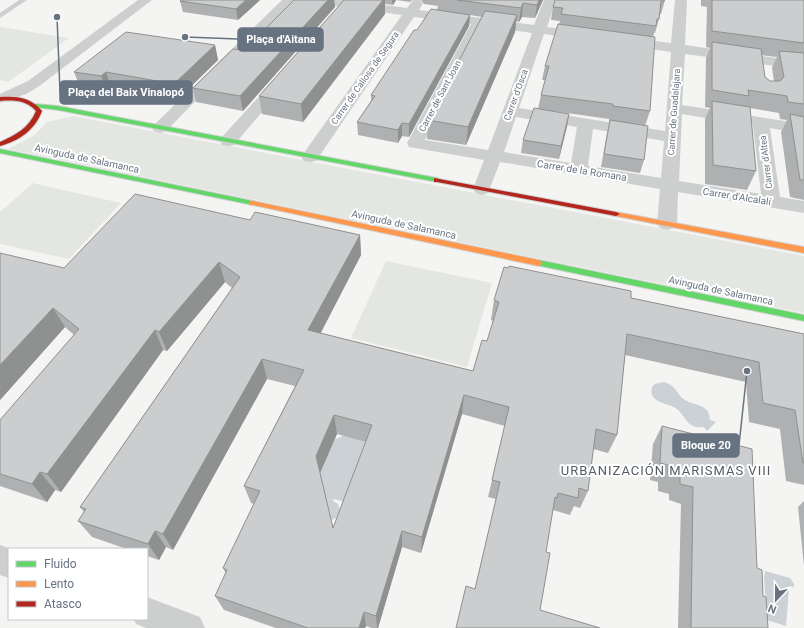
<svg xmlns="http://www.w3.org/2000/svg" width="804" height="628" viewBox="0 0 804 628" font-family="Roboto,sans-serif">
<style>
.green{fill:#e4e7e1}
.water{fill:#cbd1d4}
.lines{fill:none;stroke-linecap:round;stroke-linejoin:round}
.fast-casing{stroke:#d0d1d1;stroke-width:2}
.slow-casing{stroke:#d0d1d1;stroke-width:2}
.jam-casing{stroke:#d0d1d1;stroke-width:2}
.lane{fill:#cdcece;fill-rule:evenodd}
.street{fill:#cdcece;fill-rule:evenodd}
.fast{fill:#63d668;fill-rule:evenodd}
.slow{fill:#ff974d;fill-rule:evenodd}
.jam{fill:#b3261e;fill-rule:evenodd}
.wall{fill:#afb0b1;fill-rule:evenodd}
.shaded-wall{fill:#8f9090}
.building{fill:#cccdce;stroke:#8f9090;fill-rule:evenodd}
.labels{text-anchor:middle;stroke-width:4;stroke-linejoin:round;paint-order:stroke}
.far-street-label{font-size:9px;fill:#677381;stroke:#fff}
.street-label{font-size:10px;fill:#677381;stroke:#fff}
.near-neighbourhood-label{font-size:13px;letter-spacing:1px;fill:#545d66;stroke:#fff}
.leader{fill:none;stroke:#677381;stroke-width:1.5}
.callout-dot{fill:#677381;stroke:#fff;stroke-width:1.5}
.callout{fill:#677381;stroke:#677381;stroke-width:1.5}
.callout-label{font-size:11px;text-anchor:middle;font-weight:bold;fill:#fff}
</style>
<rect width="100%" height="100%" fill="#f4f4f3"/>
<g class="green">
<path d="M 0,27 L 69,38 L 8,82 L 0,80 Z"/>
<path d="M 73,116 L 804,256 L 804,313 L 8,149 L 33,136 L 47,122 Z"/>
<path d="M 32,184 L 32,183 L 121,203 L 69,259 L 0,244 L 0,212 Z"/>
<path d="M 386,261 L 492,283 L 467,367 L 351,338 Z"/>
</g>
<g class="water">
<path d="M 664,382 C 677,386 676,394 685,400 C 695,406 710,404 710,420 L 716,422 L 707,431 L 704,427 C 687,429 687,418 677,409 C 668,402 648,404 652,387 L 655,384 Z"/>
<path d="M 344,435 L 366,442 L 348,500 L 342,501 L 334,499 L 333,501 L 338,504 L 340,510 L 336,518 L 329,521 L 313,489 L 334,440 Z"/>
<path d="M 765,571 L 790,578 L 794,584 L 794,587 L 789,588 L 786,626 L 767,620 L 764,577 Z"/>
</g>
<g class="lines">
<defs>
<g id="fast">
<path d="M 36,104 L 58,106 L 437,178 L 441,180 L 437,182 L 58,110 L 34,107 L 33,106 Z"/>
<path d="M 0,149 L 253,201 L 257,203 L 253,205 L 0,153 Z"/>
<path d="M 539,260 L 804,315 L 804,321 L 536,265 L 535,263 Z"/>
</g>
<g id="slow">
<path d="M 250,201 L 253,201 L 539,260 L 543,263 L 539,266 L 253,205 L 250,205 Z"/>
<path d="M 613,212 L 616,212 L 804,247 L 804,253 L 616,216 L 613,216 L 612,214 Z"/>
</g>
<g id="jam">
<path d="M 0,97 C 16,96 31,97 42,111 C 35,130 19,141 0,146 L 0,142 C 16,135 29,128 36,111 C 26,100 14,100 0,101 Z"/>
<path d="M 434,178 L 616,212 L 620,214 L 616,216 L 437,182 L 434,182 Z"/>
</g>
</defs>
<use href="#fast" class="fast-casing"/>
<use href="#slow" class="slow-casing"/>
<use href="#jam" class="jam-casing"/>
<path class="lane" d="M 19,0 L 27,0 L 0,18 L 0,13 Z"/>
<g class="street">
<path d="M 138,0 L 152,0 L 38,87 L 26,94 L 0,103 L 0,94 L 28,81 Z"/>
<path d="M 282,0 L 295,0 L 166,131 L 160,133 L 154,131 L 152,128 L 154,125 Z"/>
<path d="M 314,0 L 348,0 L 407,8 L 413,0 L 420,0 L 423,3 L 419,10 L 534,25 L 544,0 L 556,0 L 547,27 L 585,32 L 590,33 L 592,36 L 590,39 L 585,40 L 544,34 L 519,108 L 665,131 L 671,52 L 625,45 L 620,44 L 618,41 L 620,38 L 625,37 L 671,43 L 675,0 L 687,0 L 685,45 L 804,62 L 804,70 L 685,54 L 682,105 L 804,124 L 804,134 L 770,128 L 780,197 L 804,201 L 804,213 L 678,192 L 677,224 L 674,228 L 667,230 L 660,228 L 657,224 L 660,189 L 500,162 L 488,193 L 482,195 L 476,193 L 473,189 L 484,160 L 415,148 L 409,147 L 407,143 L 471,24 L 414,17 L 316,161 L 310,162 L 304,161 L 301,157 L 402,15 L 320,4 ZM 483,26 L 532,33 L 488,150 L 425,140 ZM 682,114 L 753,126 L 761,194 L 679,181 ZM 516,117 L 577,127 L 571,163 L 504,152 ZM 593,129 L 664,141 L 661,178 L 588,166 Z"/>
<path d="M 280,78 L 285,79 L 287,82 L 285,85 L 234,145 L 228,146 L 222,145 L 220,141 L 222,137 L 275,79 Z"/>
<path d="M 0,545 L 11,549 L 9,549 L 9,578 L 0,575 Z"/>
<path d="M 147,597 L 200,617 L 205,628 L 146,628 L 136,624 L 134,619 L 147,619 Z"/>
</g>
<use href="#fast" class="fast"/>
<use href="#slow" class="slow"/>
<use href="#jam" class="jam"/>
</g>
<g class="wall">
<path d="M 181,0 L 260,0 L 238,20 L 183,12 L 180,1 Z"/>
<path d="M 294,0 L 334,0 L 335,7 L 243,111 L 196,102 L 193,88 L 244,50 Z"/>
<path d="M 344,0 L 412,0 L 410,2 L 396,0 L 393,5 L 385,4 L 385,14 L 303,122 L 262,114 L 259,96 Z"/>
<path d="M 421,0 L 543,0 L 535,18 L 522,17 L 519,22 L 516,21 L 515,32 L 466,145 L 427,139 L 428,120 L 482,17 L 470,15 L 469,26 L 409,137 L 402,136 L 398,143 L 358,135 L 357,122 L 371,101 L 371,95 L 417,30 L 437,10 L 438,6 L 424,4 Z"/>
<path d="M 665,0 L 661,14 L 660,14 L 659,19 L 655,33 L 654,33 L 653,37 L 650,111 L 645,126 L 644,160 L 640,173 L 601,167 L 607,133 L 610,121 L 609,121 L 609,119 L 553,111 L 569,114 L 559,159 L 521,153 L 523,140 L 538,109 L 541,95 L 545,80 L 542,80 L 545,66 L 560,21 L 551,20 L 553,7 Z"/>
<path d="M 701,0 L 804,0 L 804,200 L 790,197 L 781,132 L 787,120 L 780,119 L 779,113 L 750,108 L 756,171 L 747,190 L 705,184 L 705,119 L 710,108 L 705,107 L 706,58 L 710,48 L 706,47 L 707,7 L 701,6 ZM 761,55 L 777,57 L 772,68 L 774,81 L 770,81 L 765,77 Z"/>
<path d="M 215,45 L 218,60 L 178,99 L 111,87 L 107,91 L 80,87 L 74,72 Z"/>
<path d="M 250,220 L 360,235 L 361,255 L 320,333 L 473,371 L 487,341 L 493,321 L 491,320 L 494,300 L 631,298 L 804,334 L 804,485 L 786,481 L 780,429 L 749,422 L 746,382 L 625,355 L 617,435 L 608,453 L 593,449 L 588,491 L 580,508 L 574,506 L 570,515 L 553,510 L 475,589 L 496,499 L 488,497 L 505,426 L 462,414 L 421,553 L 402,547 L 378,628 L 372,628 L 366,626 L 365,628 L 276,628 L 224,610 L 215,596 L 226,574 L 223,568 L 254,504 L 251,503 L 244,486 L 295,386 L 267,379 L 173,550 L 166,547 L 159,560 L 147,556 L 147,549 L 127,549 L 92,537 L 78,521 L 84,512 L 80,507 L 232,288 L 225,282 L 167,351 L 163,350 L 61,492 L 55,490 L 47,502 L 0,486 L 0,420 L 74,335 L 65,327 L 0,400 L 64,268 ZM 337,434 L 366,442 L 333,528 L 320,473 Z"/>
<path d="M 662,426 L 757,568 L 763,596 L 768,628 L 678,628 L 681,504 L 669,500 L 669,494 L 658,491 L 658,482 L 650,480 L 653,444 Z"/>
<path d="M 804,501 L 804,566 L 798,507 Z"/>
</g>
<g class="shaded-wall">
<path d="M 246,0 L 260,0 L 238,20 L 236,9 Z"/>
<path d="M 328,0 L 334,0 L 335,7 L 243,111 L 240,96 Z"/>
<path d="M 383,0 L 385,0 L 385,14 L 303,122 L 301,104 Z"/>
<path d="M 392,0 L 396,0 L 393,5 Z"/>
<path d="M 539,0 L 543,0 L 535,18 L 537,5 Z"/>
<path d="M 523,3 L 522,17 L 519,22 L 521,8 Z"/>
<path d="M 470,15 L 469,26 L 409,137 L 409,124 Z"/>
<path d="M 517,15 L 515,32 L 466,145 L 468,127 Z"/>
<path d="M 215,45 L 218,60 L 178,99 L 174,84 Z"/>
<path d="M 106,72 L 111,87 L 107,91 L 101,76 Z"/>
<path d="M 569,114 L 567,127 L 559,159 L 561,146 Z"/>
<path d="M 402,123 L 402,136 L 398,143 L 398,130 Z"/>
<path d="M 360,235 L 361,255 L 312,350 L 308,330 Z"/>
<path d="M 219,262 L 225,282 L 167,351 L 159,332 Z"/>
<path d="M 53,308 L 65,327 L 0,400 L 0,365 Z"/>
<path d="M 155,330 L 163,350 L 61,492 L 47,474 Z"/>
<path d="M 262,359 L 267,379 L 173,550 L 163,534 Z"/>
<path d="M 464,395 L 462,414 L 421,553 L 422,537 Z"/>
<path d="M 334,415 L 337,434 L 320,473 L 316,456 Z"/>
<path d="M 40,472 L 55,490 L 47,502 L 32,484 Z"/>
<path d="M 155,531 L 166,547 L 159,560 L 148,544 Z"/>
<path d="M 402,531 L 402,547 L 378,628 L 377,628 L 376,616 Z"/>
<path d="M 364,612 L 366,626 L 365,628 L 359,628 Z"/>
</g>
<g class="building">
<path d="M 181,0 L 246,0 L 236,9 L 180,1 Z"/>
<path d="M 294,0 L 328,0 L 240,96 L 193,88 L 233,49 L 244,50 Z"/>
<path d="M 344,0 L 383,0 L 301,104 L 259,96 Z"/>
<path d="M 457,0 L 539,0 L 537,5 L 523,3 L 521,8 Z"/>
<path d="M 555,0 L 665,0 L 664,1 L 661,1 L 659,19 L 657,19 L 656,26 L 561,14 L 563,8 L 553,7 Z"/>
<path d="M 712,0 L 804,0 L 804,43 L 712,31 Z"/>
<path d="M 431,9 L 470,15 L 409,124 L 402,123 L 398,130 L 357,122 L 375,96 L 371,95 L 414,30 L 417,30 Z"/>
<path d="M 485,11 L 517,15 L 468,127 L 428,120 Z"/>
<path d="M 558,24 L 655,37 L 650,111 L 613,106 L 613,104 L 541,95 L 549,66 L 545,66 Z"/>
<path d="M 126,32 L 215,45 L 174,84 L 106,72 L 101,76 L 74,72 Z"/>
<path d="M 712,42 L 761,49 L 765,77 L 770,81 L 780,81 L 784,77 L 779,51 L 804,53 L 804,104 L 788,102 L 787,96 L 748,90 L 749,96 L 712,90 Z"/>
<path d="M 712,101 L 750,107 L 756,171 L 713,165 Z"/>
<path d="M 534,108 L 569,114 L 561,146 L 523,140 Z"/>
<path d="M 790,114 L 804,117 L 804,180 L 800,180 Z"/>
<path d="M 610,120 L 648,126 L 644,160 L 604,154 Z"/>
<path d="M 135,194 L 250,220 L 255,212 L 360,235 L 308,330 L 473,371 L 482,340 L 487,341 L 499,302 L 494,300 L 504,267 L 508,268 L 509,266 L 631,291 L 631,298 L 804,334 L 804,463 L 803,463 L 795,410 L 763,403 L 759,362 L 627,334 L 617,435 L 596,429 L 588,491 L 579,488 L 578,498 L 558,493 L 557,498 L 555,497 L 546,552 L 550,553 L 540,610 L 600,628 L 456,628 L 466,586 L 475,589 L 500,482 L 492,480 L 509,407 L 464,395 L 422,537 L 402,531 L 376,616 L 364,612 L 359,628 L 308,628 L 215,596 L 227,570 L 223,568 L 260,491 L 244,486 L 304,370 L 262,359 L 163,534 L 155,531 L 148,544 L 78,521 L 86,509 L 80,507 L 240,277 L 219,262 L 159,332 L 155,330 L 47,474 L 40,472 L 32,484 L 0,474 L 0,420 L 79,329 L 53,308 L 0,365 L 0,253 L 64,268 ZM 334,415 L 372,425 L 333,528 L 316,456 Z"/>
<path d="M 662,426 L 752,449 L 757,568 L 762,570 L 763,596 L 766,597 L 768,628 L 691,628 L 693,487 L 680,484 L 680,477 L 668,474 L 668,465 L 660,463 Z"/>
</g>
<g class="labels">
<g class="far-street-label">
<text transform="translate(365 78) rotate(-55)" y="3">Carrer de Callosa de Segura</text>
<text transform="translate(516 95) rotate(-70)" y="3">Carrer d'Osca</text>
<text transform="translate(440 96) rotate(-62)" y="3">Carrer de Sant Joan</text>
<text transform="translate(674 112) rotate(-86)" y="3">Carrer de Guadalajara</text>
<text transform="translate(766 162) rotate(-97)" y="3">Carrer d'Altea</text>
</g>
<g class="street-label">
<text transform="translate(87 158) rotate(12)" y="4">Avinguda de Salamanca</text>
<text transform="translate(582 170) rotate(9)" y="4">Carrer de la Romana</text>
<text transform="translate(737 196) rotate(9)" y="4">Carrer d'Alcalalí</text>
<text transform="translate(404 224) rotate(12)" y="4">Avinguda de Salamanca</text>
<text transform="translate(721 290) rotate(12)" y="4">Avinguda de Salamanca</text>
</g>
<g class="near-neighbourhood-label">
<text x="666" y="475">URBANIZACIÓN MARISMAS VIII</text>
</g>
</g>
<path class="leader" d="M185 37L238 39M57 17L60 92M747 371L739 445"/>
<g class="callout-dot">
<circle cx="185" cy="37" r="4"/>
<circle cx="57" cy="17" r="4"/>
<circle cx="747" cy="371" r="4"/>
</g>
<g class="callout">
<rect x="238" y="28" width="85" height="23" rx="4"/>
<rect x="60" y="81" width="132" height="23" rx="4"/>
<rect x="673" y="434" width="66" height="23" rx="4"/>
</g>
<g class="callout-label">
<text x="281" y="43">Plaça d'Aitana</text>
<text x="126" y="96">Plaça del Baix Vinalopó</text>
<text x="706" y="449">Bloque 20</text>
</g>
<rect x="8" y="548" width="140" height="72" fill="#ffffff" stroke="#c2c7cd"/>
<rect x="16" y="561" width="20" height="6" fill="#63d668" stroke="#c2c7cd"/>
<text x="44" y="568" font-size="12" fill="#677381">Fluido</text>
<rect x="16" y="581" width="20" height="6" fill="#ff974d" stroke="#c2c7cd"/>
<text x="44" y="588" font-size="12" fill="#677381">Lento</text>
<rect x="16" y="601" width="20" height="6" fill="#b3261e" stroke="#c2c7cd"/>
<text x="44" y="608" font-size="12" fill="#677381">Atasco</text>
<g transform="translate(776 600) rotate(202)" stroke="#ffffff" stroke-width="3" paint-order="stroke">
<path d="M0-3L7 15L0 10L-7 15Z" fill="#677381"/>
<text y="-6" font-size="11" font-weight="bold" text-anchor="middle" fill="#677381">N</text>
</g>
</svg>
